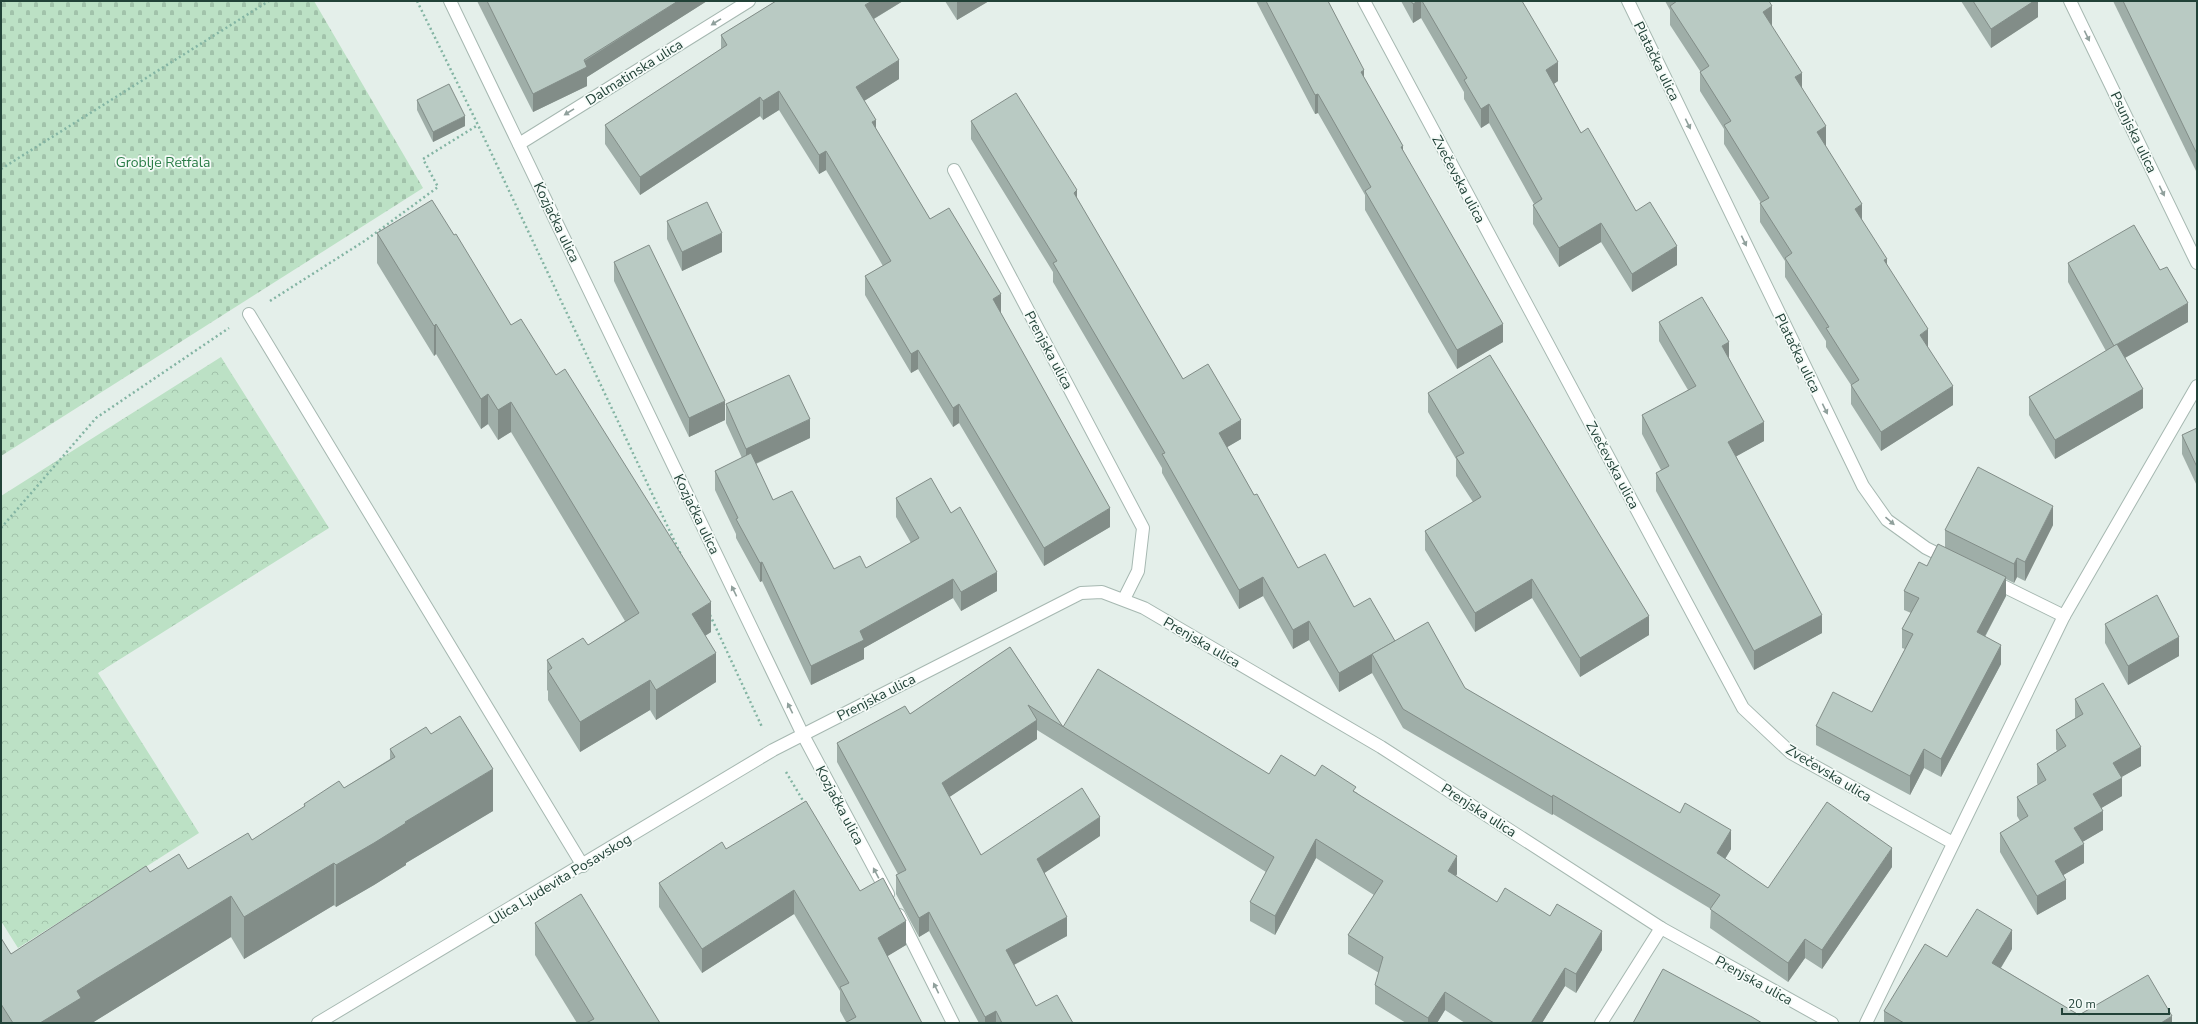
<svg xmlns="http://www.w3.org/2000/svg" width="2198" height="1024" viewBox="0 0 2198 1024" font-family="'Nunito Sans',sans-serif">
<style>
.cemetery{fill:url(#cemetery-stones)}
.park{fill:url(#park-crowns)}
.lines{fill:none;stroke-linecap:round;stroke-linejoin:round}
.minor-casing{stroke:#a6b8b1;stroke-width:14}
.path{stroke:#83b4a3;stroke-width:2.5;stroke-dasharray:2 3;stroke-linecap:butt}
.minor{stroke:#fff;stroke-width:12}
.wall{fill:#9faea8}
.shaded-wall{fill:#828d88}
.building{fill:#b9cac3;stroke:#828d88}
.oneway{fill:#90a09c}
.labels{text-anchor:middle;stroke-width:3.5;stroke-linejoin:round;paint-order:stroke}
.street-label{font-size:14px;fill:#224238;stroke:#f5fbf8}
.park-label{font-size:14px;fill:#297c46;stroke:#f5fbf8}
</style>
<defs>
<pattern id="cemetery-stones" width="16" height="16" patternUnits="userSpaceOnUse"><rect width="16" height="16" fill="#bce1c5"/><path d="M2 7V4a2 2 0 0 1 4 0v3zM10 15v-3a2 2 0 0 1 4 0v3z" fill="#a1c2aa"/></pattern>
<pattern id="park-crowns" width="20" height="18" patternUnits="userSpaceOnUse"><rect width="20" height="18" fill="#bce1c5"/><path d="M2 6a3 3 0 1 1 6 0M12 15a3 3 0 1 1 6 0" fill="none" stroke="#a1c2aa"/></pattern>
</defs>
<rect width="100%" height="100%" fill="#e4efea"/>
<path class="cemetery" d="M 1,1 L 314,1 L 423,188 L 1,456 Z"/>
<path class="park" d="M 221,357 L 329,528 L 98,673 L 199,833 L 18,948 L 1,921 L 1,496 Z"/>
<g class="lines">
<defs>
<g id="minor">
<path d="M 450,1 L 803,735 L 888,894"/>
<path d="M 1364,1 L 1743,708 L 1791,753 L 1953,843"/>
<path d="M 1628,1 L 1863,486 L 1887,520 L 1926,548 L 1948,559"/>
<path d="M 2070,1 L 2197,263"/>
<path d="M 519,144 L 749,1"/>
<path d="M 954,170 L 1143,528 L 1138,571 L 1124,599"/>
<path d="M 249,314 L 583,866"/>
<path d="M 1993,581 L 2064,616"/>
<path d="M 899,915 L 953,1023"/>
<path d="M 318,1023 L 773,750 L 1081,593 L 1102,592 L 1144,608 L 1381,747 L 1661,928 L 1832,1023"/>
<path d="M 1601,1023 L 1661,928"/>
<path d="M 1866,1023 L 2064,616 L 2197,386"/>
</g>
</defs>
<use href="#minor" class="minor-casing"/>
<g class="path">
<path d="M 417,1 L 478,125 L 682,557"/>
<path d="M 1,169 L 269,1"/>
<path d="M 270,301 L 366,240 L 438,187 L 423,159 L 478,125"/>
<path d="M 1,528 L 96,418 L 229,328"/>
<path d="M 710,615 L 762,727"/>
<path d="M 786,772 L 805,804"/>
</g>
<use href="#minor" class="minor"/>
</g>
<g class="wall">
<path d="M 477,1 L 707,1 L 587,77 L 587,86 L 533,112 Z"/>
<path d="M 776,1 L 903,1 L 874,19 L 899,79 L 864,101 L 876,129 L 930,219 L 1001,313 L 1110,527 L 1044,566 L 959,423 L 953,427 L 918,369 L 911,373 L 865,295 L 865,276 L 883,266 L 826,170 L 819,174 L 779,110 L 763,120 L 760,116 L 640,195 L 605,144 L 605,125 L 721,49 L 721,35 Z"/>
<path d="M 945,1 L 989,1 L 957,20 Z"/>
<path d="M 1256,1 L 1328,1 L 1364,78 L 1503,342 L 1457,369 L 1365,210 L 1365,195 L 1318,113 L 1315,114 Z"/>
<path d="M 1401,1 L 1522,1 L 1558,81 L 1554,84 L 1581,133 L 1636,211 L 1677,265 L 1632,292 L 1601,242 L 1559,267 L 1533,224 L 1533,205 L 1534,204 L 1489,123 L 1481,128 L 1464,99 L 1464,92 L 1421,18 L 1413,23 Z"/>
<path d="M 1665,1 L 1769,1 L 1772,25 L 1771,26 L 1802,88 L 1826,145 L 1825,146 L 1862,220 L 1887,265 L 1928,348 L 1953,405 L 1881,451 L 1851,404 L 1851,385 L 1826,347 L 1826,341 L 1785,277 L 1785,261 L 1760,222 L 1760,203 L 1761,203 L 1724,144 L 1724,129 L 1700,91 L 1700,71 L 1670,25 L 1670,10 Z"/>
<path d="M 1961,1 L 2038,1 L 2038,17 L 1991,48 Z"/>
<path d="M 2113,1 L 2197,1 L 2197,173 Z"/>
<path d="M 417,100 L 465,126 L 433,142 L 417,110 Z"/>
<path d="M 971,121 L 1077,199 L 1183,379 L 1241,439 L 1227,447 L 1254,495 L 1298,568 L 1354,607 L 1395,641 L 1465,688 L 1731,849 L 1725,859 L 1768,888 L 1892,867 L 1822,969 L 1805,958 L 1788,982 L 1710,928 L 1711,909 L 1553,814 L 1552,815 L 1403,728 L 1372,673 L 1339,692 L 1309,640 L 1293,649 L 1263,596 L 1239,609 L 1162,473 L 1162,468 L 1053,282 L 1053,272 L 971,139 Z"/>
<path d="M 667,221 L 722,252 L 682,271 L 667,239 Z"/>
<path d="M 377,233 L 454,235 L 511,325 L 711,632 L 705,636 L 716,682 L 656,720 L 650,710 L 580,752 L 548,700 L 548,691 L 547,690 L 547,660 L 588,645 L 625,621 L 511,432 L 498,440 L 488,424 L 481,429 L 436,354 L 434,356 L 377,263 Z"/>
<path d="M 614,262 L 725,420 L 689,437 L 614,281 Z"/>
<path d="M 2068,263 L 2188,322 L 2125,358 L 2143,408 L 2055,459 L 2029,415 L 2029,397 L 2106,351 L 2068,282 Z"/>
<path d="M 1659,322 L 1729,358 L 1764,441 L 1736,456 L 1822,633 L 1754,670 L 1656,491 L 1656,473 L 1661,470 L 1642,434 L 1642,415 L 1688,390 L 1659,341 Z"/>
<path d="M 1428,393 L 1649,635 L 1580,677 L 1532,598 L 1475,632 L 1425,550 L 1425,531 L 1473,502 L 1456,476 L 1456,459 L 1428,412 Z"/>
<path d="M 726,404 L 810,438 L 756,464 L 773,500 L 834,569 L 866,568 L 911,543 L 896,517 L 896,498 L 951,513 L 997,591 L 961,611 L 953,598 L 864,648 L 864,659 L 811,685 L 762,581 L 760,582 L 736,538 L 736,534 L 715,490 L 715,471 L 742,458 L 726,423 Z"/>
<path d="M 2197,428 L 2197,486 L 2182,454 L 2182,435 Z"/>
<path d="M 2053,525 L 2025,581 L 2017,577 L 2014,583 L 2006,579 L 2006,596 L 1985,637 L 2001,664 L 1941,777 L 1924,768 L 1910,795 L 1816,745 L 1816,726 L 1872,712 L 1905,649 L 1902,648 L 1902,629 L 1911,613 L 1904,610 L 1904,591 L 1945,547 L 1945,530 Z"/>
<path d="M 2105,624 L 2179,656 L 2128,685 L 2105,643 Z"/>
<path d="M 1010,647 L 1063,727 L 1269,774 L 1315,776 L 1356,792 L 1457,874 L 1456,876 L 1497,902 L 1602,950 L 1576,993 L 1565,986 L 1542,1023 L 1465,1023 L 1445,1010 L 1437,1023 L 1406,1023 L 1375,1004 L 1375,985 L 1379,973 L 1348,954 L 1348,935 L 1374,895 L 1316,858 L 1275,935 L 1250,921 L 1250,902 L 1266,872 L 1037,730 L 1037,739 L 949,797 L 981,855 L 1100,836 L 1044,873 L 1067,936 L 1014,965 L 1036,1006 L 1073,1023 L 979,1023 L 929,931 L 919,937 L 896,894 L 896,875 L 898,874 L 837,762 L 837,743 L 910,714 Z"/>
<path d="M 2075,699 L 2141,766 L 2121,777 L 2122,796 L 2101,808 L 2103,830 L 2082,842 L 2084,863 L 2063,875 L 2066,899 L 2037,915 L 2000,852 L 2000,833 L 2020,821 L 2017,816 L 2017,797 L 2038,785 L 2037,783 L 2037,764 L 2057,751 L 2056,749 L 2056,730 L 2075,718 Z"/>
<path d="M 431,734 L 493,811 L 406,863 L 406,865 L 374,885 L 336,907 L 334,905 L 244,959 L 231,937 L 92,1023 L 1,1023 L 1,938 L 11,954 L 150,872 L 188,869 L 252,840 L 304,807 L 304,804 L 344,788 L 390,759 L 390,749 Z"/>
<path d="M 726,849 L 860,891 L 906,945 L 887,956 L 922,1023 L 846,1022 L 840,1011 L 840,991 L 794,914 L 702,973 L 659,907 L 659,883 Z"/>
<path d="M 535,923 L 660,1023 L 577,1023 L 535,955 Z"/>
<path d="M 2012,949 L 2001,968 L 2079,1015 L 2172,1023 L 1884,1023 L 1884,1011 Z"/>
</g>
<g class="shaded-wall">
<path d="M 678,1 L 707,1 L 587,77 L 587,86 L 533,112 L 533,94 Z"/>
<path d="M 872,1 L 903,1 L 865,24 L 865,5 Z"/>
<path d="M 958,1 L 989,1 L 957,20 L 957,2 Z"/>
<path d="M 1418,1 L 1421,1 L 1421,18 L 1413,23 L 1413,4 Z"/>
<path d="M 2034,1 L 2038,1 L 2038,17 L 1991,48 L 1991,29 Z"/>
<path d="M 1772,6 L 1772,25 L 1763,31 L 1763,12 Z"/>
<path d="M 899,60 L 899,79 L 856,106 L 856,87 Z"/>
<path d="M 1558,62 L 1558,81 L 1546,89 L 1546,70 Z"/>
<path d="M 1364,70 L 1364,89 L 1361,72 Z"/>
<path d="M 1802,73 L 1802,92 L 1795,77 Z"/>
<path d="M 779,91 L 779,110 L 763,120 L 763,101 Z"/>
<path d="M 1318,94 L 1318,113 L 1315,114 L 1315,95 Z"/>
<path d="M 760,97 L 760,116 L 640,195 L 640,177 Z"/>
<path d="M 1489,104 L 1489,123 L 1481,128 L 1481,109 Z"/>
<path d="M 465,116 L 465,126 L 433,142 L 433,132 Z"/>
<path d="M 876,120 L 876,138 L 872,122 Z"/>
<path d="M 1826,126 L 1826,145 L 1817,151 L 1817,132 Z"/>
<path d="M 1403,146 L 1403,165 L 1401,147 Z"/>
<path d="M 826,151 L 826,170 L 819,174 L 819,155 Z"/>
<path d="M 1077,190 L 1077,209 L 1074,193 Z"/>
<path d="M 1862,204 L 1862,223 L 1855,209 Z"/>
<path d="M 1601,223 L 1601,242 L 1559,267 L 1559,248 Z"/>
<path d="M 722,233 L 722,252 L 682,271 L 682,252 Z"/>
<path d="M 1677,246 L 1677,265 L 1632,292 L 1632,274 Z"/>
<path d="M 1887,259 L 1887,277 L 1884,260 Z"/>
<path d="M 1001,294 L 1001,313 L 993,318 L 993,299 Z"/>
<path d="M 2188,303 L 2188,322 L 2114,364 L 2114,346 Z"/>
<path d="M 436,324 L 436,354 L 434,356 L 434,326 Z"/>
<path d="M 1503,324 L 1503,342 L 1457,369 L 1457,350 Z"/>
<path d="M 1928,329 L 1928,348 L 1920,335 Z"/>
<path d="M 1729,342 L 1729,361 L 1722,346 Z"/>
<path d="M 918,350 L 918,369 L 911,373 L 911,354 Z"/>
<path d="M 1953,386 L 1953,405 L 1881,451 L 1881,432 Z"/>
<path d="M 2143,389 L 2143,408 L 2055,459 L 2055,440 Z"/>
<path d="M 488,394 L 488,424 L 481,429 L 481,399 Z"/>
<path d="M 725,401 L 725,420 L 689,437 L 689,418 Z"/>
<path d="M 511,402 L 511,432 L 498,440 L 498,410 Z"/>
<path d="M 959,404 L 959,423 L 953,427 L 953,408 Z"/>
<path d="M 810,419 L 810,438 L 746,468 L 746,449 Z"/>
<path d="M 1241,420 L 1241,439 L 1219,452 L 1219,433 Z"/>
<path d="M 1764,422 L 1764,441 L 1728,461 L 1728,442 Z"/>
<path d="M 2053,506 L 2053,525 L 2025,581 L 2025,562 Z"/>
<path d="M 1110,508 L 1110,527 L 1044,566 L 1044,548 Z"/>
<path d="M 2017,558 L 2017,577 L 2014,583 L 2014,564 Z"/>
<path d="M 762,562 L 762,581 L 760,582 L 760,563 Z"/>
<path d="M 997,572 L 997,591 L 961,611 L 961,592 Z"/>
<path d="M 1263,577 L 1263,596 L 1239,609 L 1239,590 Z"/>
<path d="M 2006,577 L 2006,596 L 1977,651 L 1977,632 Z"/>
<path d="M 953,579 L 953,598 L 864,648 L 864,659 L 811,685 L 811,666 L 860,631 Z"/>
<path d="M 1532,579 L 1532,598 L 1475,632 L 1475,613 Z"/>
<path d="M 711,602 L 711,632 L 692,644 L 692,614 Z"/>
<path d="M 1822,615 L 1822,633 L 1754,670 L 1754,651 Z"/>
<path d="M 1649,616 L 1649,635 L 1580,677 L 1580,658 Z"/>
<path d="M 1309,621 L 1309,640 L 1293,649 L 1293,630 Z"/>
<path d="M 2179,637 L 2179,656 L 2128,685 L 2128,666 Z"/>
<path d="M 1395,641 L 1372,654 L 1372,673 L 1339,692 L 1339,673 Z"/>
<path d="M 2001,645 L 2001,664 L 1941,777 L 1941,759 Z"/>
<path d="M 716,653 L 716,682 L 656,720 L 656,690 Z"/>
<path d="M 650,680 L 650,710 L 580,752 L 580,722 Z"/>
<path d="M 1037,720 L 1037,739 L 942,802 L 942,783 Z"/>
<path d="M 2141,747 L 2141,766 L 2113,782 L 2113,763 Z"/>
<path d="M 1924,749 L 1924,768 L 1910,795 L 1910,776 Z"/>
<path d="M 493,769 L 493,811 L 406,863 L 406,865 L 374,885 L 336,907 L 336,865 L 405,822 Z"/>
<path d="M 2122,778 L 2122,796 L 2093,813 L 2093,794 Z"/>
<path d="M 1553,795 L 1553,814 L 1552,815 L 1552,797 Z"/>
<path d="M 2103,811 L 2103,830 L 2074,847 L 2074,828 Z"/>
<path d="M 1100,817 L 1100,836 L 1037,878 L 1037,859 Z"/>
<path d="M 1731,830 L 1731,849 L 1717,872 L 1717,853 Z"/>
<path d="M 1316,839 L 1316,858 L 1275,935 L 1275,916 Z"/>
<path d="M 2084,844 L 2084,863 L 2055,880 L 2055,861 Z"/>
<path d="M 1892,848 L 1892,867 L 1822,969 L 1822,950 Z"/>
<path d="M 1457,856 L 1457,874 L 1448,890 L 1448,871 Z"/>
<path d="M 334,863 L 334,905 L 244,959 L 244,917 Z"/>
<path d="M 2066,880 L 2066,899 L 2037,915 L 2037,896 Z"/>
<path d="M 794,890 L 794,914 L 702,973 L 702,949 Z"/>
<path d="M 231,896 L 231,937 L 92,1023 L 40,1023 L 77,991 L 96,979 Z"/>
<path d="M 929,912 L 929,931 L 919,937 L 919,918 Z"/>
<path d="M 1067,917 L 1067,936 L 1006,969 L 1006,950 Z"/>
<path d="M 906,921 L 906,945 L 878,962 L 878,938 Z"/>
<path d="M 2012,930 L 2012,949 L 1992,982 L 1992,963 Z"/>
<path d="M 1602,931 L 1602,950 L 1576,993 L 1576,974 Z"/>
<path d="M 1805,939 L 1805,958 L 1788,982 L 1788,963 Z"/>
<path d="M 1565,968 L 1565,986 L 1542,1023 L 1531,1023 Z"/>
<path d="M 1445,992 L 1445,1010 L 1437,1023 L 1428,1023 L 1428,1018 Z"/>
<path d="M 996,1011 L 996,1023 L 985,1023 L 985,1017 Z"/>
<path d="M 2172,1016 L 2172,1023 L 2161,1023 Z"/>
</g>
<g class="building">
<path d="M 487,1 L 678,1 L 584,60 L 587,67 L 533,94 Z"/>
<path d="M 776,1 L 872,1 L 865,5 L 899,60 L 856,87 L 876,120 L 872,122 L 930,219 L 949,208 L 1001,294 L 993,299 L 1110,508 L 1044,548 L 959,404 L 953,408 L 918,350 L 911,354 L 865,276 L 891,261 L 826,151 L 819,155 L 779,91 L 763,101 L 760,97 L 640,177 L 605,125 L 727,45 L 721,35 Z"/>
<path d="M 1266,1 L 1328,1 L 1364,70 L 1361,72 L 1403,146 L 1401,147 L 1503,324 L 1457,350 L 1365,191 L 1371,187 L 1318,94 L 1315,95 Z"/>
<path d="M 1411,1 L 1418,1 L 1413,4 Z"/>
<path d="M 1422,1 L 1522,1 L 1558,62 L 1546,70 L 1581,133 L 1588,128 L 1636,211 L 1650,202 L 1677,246 L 1632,274 L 1601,223 L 1559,248 L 1533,205 L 1542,199 L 1489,104 L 1481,109 L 1464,80 L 1467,78 Z"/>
<path d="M 1677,1 L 1769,1 L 1772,6 L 1763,12 L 1802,73 L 1795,77 L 1826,126 L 1817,132 L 1862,204 L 1855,209 L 1887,259 L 1884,260 L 1928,329 L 1920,335 L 1953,386 L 1881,432 L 1851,385 L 1859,380 L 1826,328 L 1829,327 L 1785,258 L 1792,253 L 1760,203 L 1769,198 L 1724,125 L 1731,121 L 1700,72 L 1709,66 L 1670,6 Z"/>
<path d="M 1973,1 L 2034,1 L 1991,29 Z"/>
<path d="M 2123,1 L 2197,1 L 2197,154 Z"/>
<path d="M 449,84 L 465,116 L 433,132 L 417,100 Z"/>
<path d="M 1016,93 L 1077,190 L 1074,193 L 1183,379 L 1208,364 L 1241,420 L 1219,433 L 1254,495 L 1257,494 L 1298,568 L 1325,554 L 1354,607 L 1370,598 L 1395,641 L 1339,673 L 1309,621 L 1293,630 L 1263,577 L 1239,590 L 1162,454 L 1165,453 L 1053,263 L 1057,261 L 971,121 Z"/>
<path d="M 432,200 L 454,235 L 456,234 L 511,325 L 521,319 L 556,375 L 565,369 L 711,602 L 692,614 L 716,653 L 656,690 L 650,680 L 580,722 L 548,671 L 552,668 L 547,660 L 583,638 L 588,645 L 639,613 L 511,402 L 498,410 L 488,394 L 481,399 L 436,324 L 434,326 L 377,233 Z"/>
<path d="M 707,202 L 722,233 L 682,252 L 667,221 Z"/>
<path d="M 2134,225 L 2160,270 L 2167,267 L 2188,303 L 2114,346 L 2068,263 Z"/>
<path d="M 649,245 L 725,401 L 689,418 L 614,262 Z"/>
<path d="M 1702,297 L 1729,342 L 1722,346 L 1764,422 L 1728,442 L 1822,615 L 1754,651 L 1656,473 L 1669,466 L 1642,415 L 1696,386 L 1659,322 Z"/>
<path d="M 2117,344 L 2143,389 L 2055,440 L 2029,397 Z"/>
<path d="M 1490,355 L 1649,616 L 1580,658 L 1532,579 L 1475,613 L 1425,531 L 1481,497 L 1456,457 L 1464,453 L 1428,393 Z"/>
<path d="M 789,375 L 810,419 L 746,449 L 726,404 Z"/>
<path d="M 2197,428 L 2197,467 L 2182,435 Z"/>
<path d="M 751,453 L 773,500 L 792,491 L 834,569 L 860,556 L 866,568 L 919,538 L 896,498 L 931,478 L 951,513 L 960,507 L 997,572 L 961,592 L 953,579 L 860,631 L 864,640 L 811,666 L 762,562 L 760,563 L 736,519 L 738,518 L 715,471 Z"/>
<path d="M 1978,467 L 2053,506 L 2025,562 L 2017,558 L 2014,564 L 1945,530 Z"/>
<path d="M 1938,544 L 2006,577 L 1977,632 L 2001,645 L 1941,759 L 1924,749 L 1910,776 L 1816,726 L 1833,692 L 1872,712 L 1913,634 L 1902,629 L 1919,598 L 1904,591 L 1919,562 L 1927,566 Z"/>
<path d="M 2157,595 L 2179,637 L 2128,666 L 2105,624 Z"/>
<path d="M 1428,622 L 1465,688 L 1680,813 L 1685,803 L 1731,830 L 1717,853 L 1768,888 L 1827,802 L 1892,848 L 1822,950 L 1805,939 L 1788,963 L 1710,909 L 1720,895 L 1553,795 L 1552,797 L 1403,709 L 1372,654 Z"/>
<path d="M 1010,647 L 1063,727 L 1098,669 L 1269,774 L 1281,755 L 1315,776 L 1322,765 L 1356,787 L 1353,791 L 1457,856 L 1448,871 L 1497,902 L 1505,888 L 1550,916 L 1557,904 L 1602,931 L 1576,974 L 1565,968 L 1531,1023 L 1494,1023 L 1445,992 L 1428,1018 L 1375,985 L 1383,957 L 1348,935 L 1383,881 L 1316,839 L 1275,916 L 1250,902 L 1274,857 L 1028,705 L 1037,720 L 942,783 L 981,855 L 1082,788 L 1100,817 L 1037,859 L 1067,917 L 1006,950 L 1036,1006 L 1057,995 L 1073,1023 L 1002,1023 L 996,1011 L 985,1017 L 929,912 L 919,918 L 896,875 L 906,870 L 837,743 L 905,706 L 910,714 Z"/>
<path d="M 2103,683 L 2141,747 L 2113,763 L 2122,778 L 2093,794 L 2103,811 L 2074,828 L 2084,844 L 2055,861 L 2066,880 L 2037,896 L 2000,833 L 2028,816 L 2017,797 L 2046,780 L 2037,764 L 2066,746 L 2056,730 L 2083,714 L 2075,699 Z"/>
<path d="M 460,716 L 493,769 L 405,822 L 406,823 L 374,843 L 336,865 L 334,863 L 244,917 L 231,896 L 96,979 L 77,991 L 81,998 L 40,1023 L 13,1023 L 1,1004 L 1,938 L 11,954 L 146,866 L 150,872 L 179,854 L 188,869 L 248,833 L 252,840 L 305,806 L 304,804 L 339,781 L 344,788 L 395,757 L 390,749 L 426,727 L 431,734 Z"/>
<path d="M 806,801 L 860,891 L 883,878 L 906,921 L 878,938 L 922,1023 L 845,1023 L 856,1017 L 840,987 L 849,983 L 794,890 L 702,949 L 659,883 L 722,842 L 726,849 Z"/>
<path d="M 581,894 L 660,1023 L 586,1023 L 594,1019 L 535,923 Z"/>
<path d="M 1977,909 L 2012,930 L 1992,963 L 2079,1015 L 2148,975 L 2172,1016 L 2161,1023 L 1904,1023 L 1884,1011 L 1925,944 L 1947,957 Z"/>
<path d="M 1663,969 L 1752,1017 L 1762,1023 L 1633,1023 Z"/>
</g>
<defs><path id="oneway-solid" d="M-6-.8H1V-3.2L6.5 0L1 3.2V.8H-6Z"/></defs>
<g class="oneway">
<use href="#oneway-solid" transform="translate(716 22) rotate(148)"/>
<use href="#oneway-solid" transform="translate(2087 36) rotate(64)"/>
<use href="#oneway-solid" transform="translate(569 112) rotate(148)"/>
<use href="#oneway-solid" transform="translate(1688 124) rotate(64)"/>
<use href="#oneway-solid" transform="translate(2162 191) rotate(64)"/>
<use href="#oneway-solid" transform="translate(1744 241) rotate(64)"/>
<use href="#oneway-solid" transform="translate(1825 409) rotate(64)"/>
<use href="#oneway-solid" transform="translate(1890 521) rotate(41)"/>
<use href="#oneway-solid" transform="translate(734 591) rotate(-116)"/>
<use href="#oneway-solid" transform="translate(790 708) rotate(-116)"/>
<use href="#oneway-solid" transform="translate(876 873) rotate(-118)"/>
<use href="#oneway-solid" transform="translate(936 988) rotate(-116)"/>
</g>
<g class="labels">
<g class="street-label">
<text transform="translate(1657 61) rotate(64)" y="5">Platačka ulica</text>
<text transform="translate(634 72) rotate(-32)" y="5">Dalmatinska ulica</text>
<text transform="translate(2134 132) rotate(64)" y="5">Psunjska ulica</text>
<text transform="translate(1459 179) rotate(62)" y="5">Zvečevska ulica</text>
<text transform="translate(557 222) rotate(64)" y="5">Kozjačka ulica</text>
<text transform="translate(1049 350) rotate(62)" y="5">Prenjska ulica</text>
<text transform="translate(1798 353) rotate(64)" y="5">Platačka ulica</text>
<text transform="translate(1613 465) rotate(62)" y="5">Zvečevska ulica</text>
<text transform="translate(697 514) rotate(64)" y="5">Kozjačka ulica</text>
<text transform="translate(1202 642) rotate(30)" y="5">Prenjska ulica</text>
<text transform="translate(876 697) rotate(-27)" y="5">Prenjska ulica</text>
<text transform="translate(1829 773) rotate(31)" y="5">Zvečevska ulica</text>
<text transform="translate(840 805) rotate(62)" y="5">Kozjačka ulica</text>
<text transform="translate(1479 810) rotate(33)" y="5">Prenjska ulica</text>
<text transform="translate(560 879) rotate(-31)" y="5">Ulica Ljudevita Posavskog</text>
<text transform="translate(1754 980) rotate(29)" y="5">Prenjska ulica</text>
</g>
<g class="park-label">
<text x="163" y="167">Groblje Retfala</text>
</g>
</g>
<rect width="2198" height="1024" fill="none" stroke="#224238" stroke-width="4"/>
<path d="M2062 1008v6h107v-6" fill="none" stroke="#224238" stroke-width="2"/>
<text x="2068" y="1008" font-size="12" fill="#224238" stroke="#f5fbf8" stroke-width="3" paint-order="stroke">20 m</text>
</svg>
